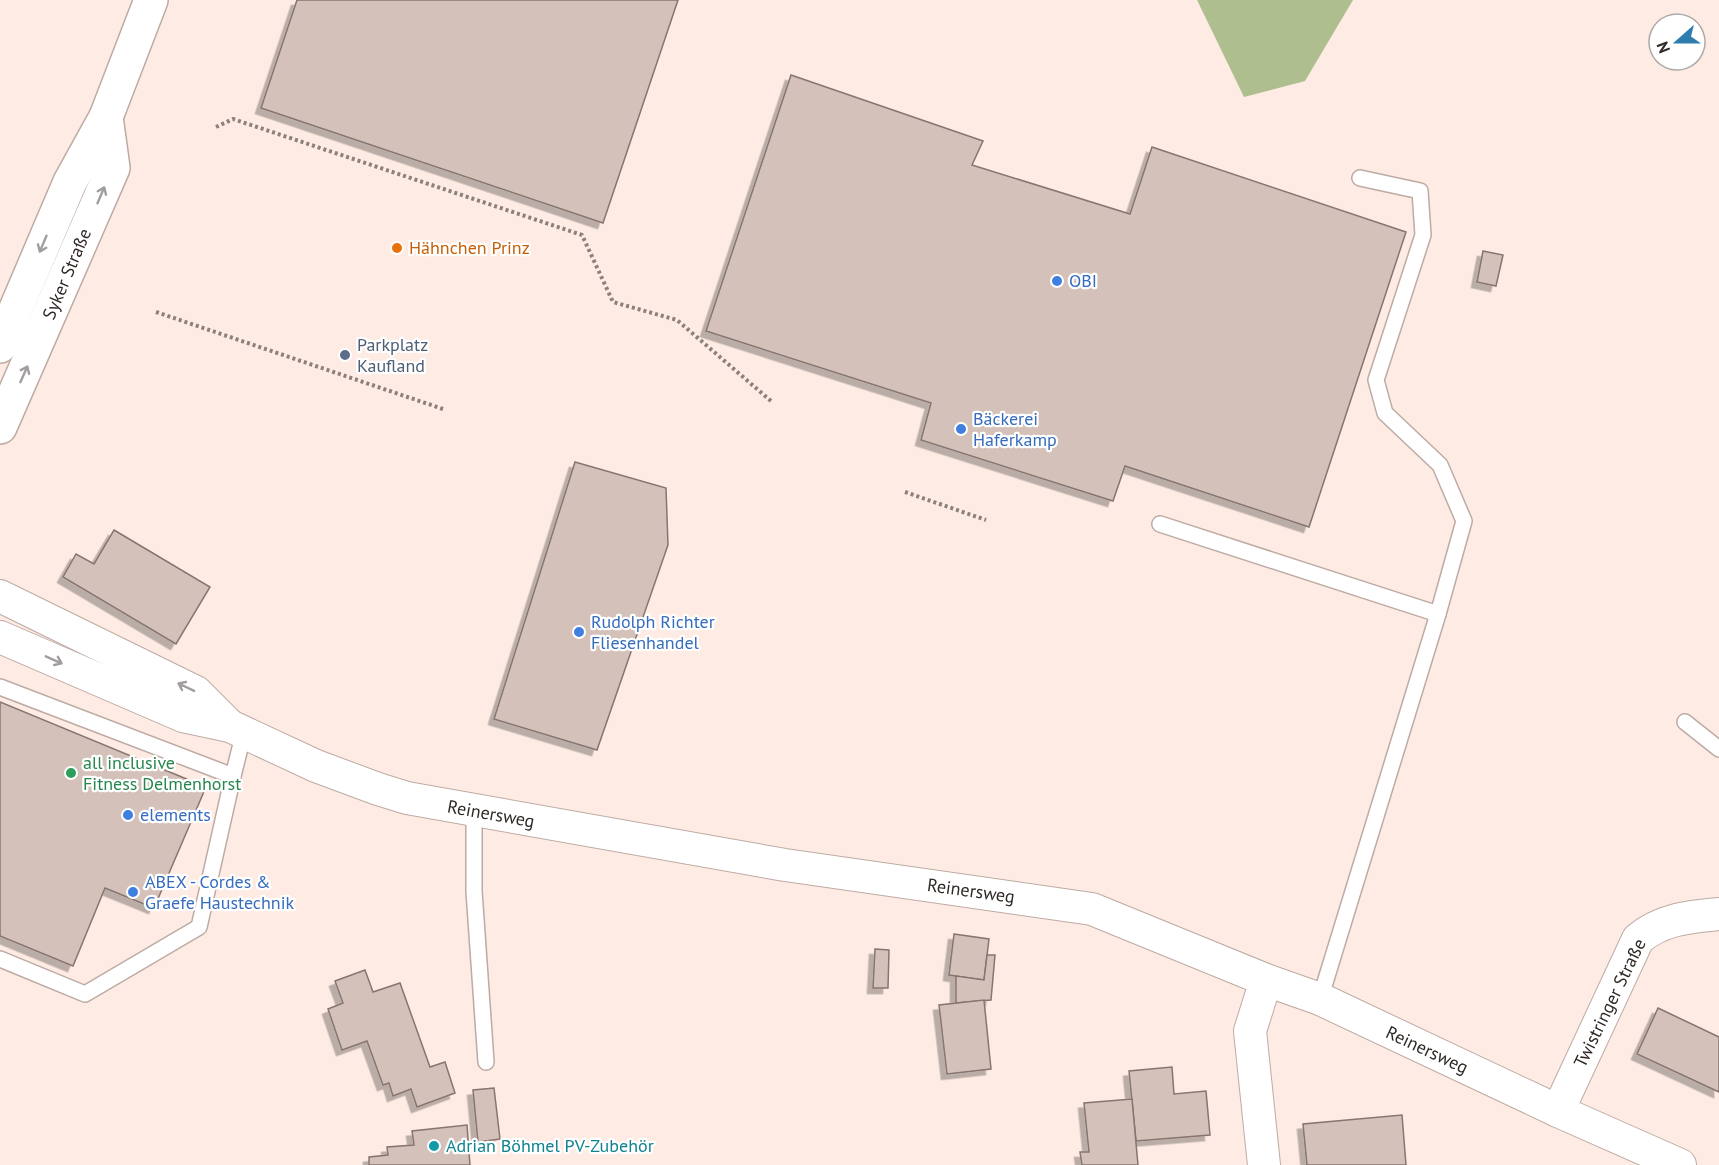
<svg xmlns="http://www.w3.org/2000/svg" width="1719" height="1165" viewBox="0 0 1719 1165" font-family="'PT Sans',sans-serif">
<style>
.forest{fill:#aebe8e}
.building{fill:#d4c1ba;stroke:#86756f;stroke-width:1.5;filter:url(#shadow)}
.lines{fill:none;stroke-linecap:round;stroke-linejoin:round}
.service-casing{stroke:#bdaba4;stroke-width:18}
.minor-casing{stroke:#bdaba4;stroke-width:34}
.secondary-casing{stroke:#bdaba4;stroke-width:36}
.path{stroke:#8c807b;stroke-width:4;stroke-dasharray:3 3;stroke-linecap:butt}
.service{stroke:#fff;stroke-width:15}
.minor{stroke:#fff;stroke-width:32}
.secondary{stroke:#fff;stroke-width:33}
.oneway{stroke:#a19e9d}
.food-dot{fill:#e8710a;stroke:#fff;stroke-width:2}
.shop-dot{fill:#3f7fe0;stroke:#fff;stroke-width:2}
.service-dot{fill:#5c6f8a;stroke:#fff;stroke-width:2}
.leisure-dot{fill:#2e9e5b;stroke:#fff;stroke-width:2}
.culture-dot{fill:#0f9aa8;stroke:#fff;stroke-width:2}
.labels{text-anchor:middle;stroke-width:4.5;stroke-linejoin:round;paint-order:stroke}
.food-label{font-size:18px;fill:#c56008;stroke:#fff;text-anchor:start}
.street-label{font-size:18px;fill:#2f2825;stroke:#fff}
.shop-label{font-size:18px;fill:#366cbe;stroke:#fff;text-anchor:start}
.service-label{font-size:18px;fill:#4e5e75;stroke:#fff;text-anchor:start}
.leisure-label{font-size:18px;fill:#27864d;stroke:#fff;text-anchor:start}
.culture-label{font-size:18px;fill:#0d838f;stroke:#fff;text-anchor:start}
</style>
<defs>
<filter id="shadow"><feDropShadow dx="-5.5" dy="5.5" stdDeviation="0" flood-color="#0004"/></filter>
</defs>
<rect width="100%" height="100%" fill="#feebe3"/>
<path class="forest" d="M 1197,0 L 1353,0 L 1305,81 L 1244,97 Z"/>
<g class="building">
<path d="M 297,0 L 678,0 L 603,223 L 261,108 Z"/>
<path d="M 791,75 L 983,141 L 972,165 L 1130,214 L 1152,147 L 1406,232 L 1309,527 L 1125,466 L 1113,501 L 921,440 L 931,403 L 706,331 Z"/>
<path d="M 1483,251 L 1503,255 L 1496,286 L 1477,282 Z"/>
<path d="M 575,462 L 666,488 L 668,545 L 597,750 L 494,719 Z"/>
<path d="M 114,530 L 210,587 L 176,644 L 63,577 L 76,554 L 94,564 Z"/>
<path d="M 0,702 L 206,787 L 154,908 L 105,888 L 73,966 L 0,936 Z"/>
<path d="M 954,934 L 989,939 L 984,980 L 949,975 Z"/>
<path d="M 875,949 L 889,950 L 888,988 L 873,988 Z"/>
<path d="M 987,955 L 995,955 L 991,1000 L 956,1003 L 956,976 L 984,980 Z"/>
<path d="M 365,970 L 373,992 L 400,983 L 430,1067 L 445,1062 L 455,1093 L 417,1107 L 411,1089 L 393,1096 L 389,1083 L 383,1085 L 367,1041 L 342,1050 L 328,1009 L 343,1003 L 335,981 Z"/>
<path d="M 984,1000 L 991,1069 L 947,1074 L 939,1005 Z"/>
<path d="M 1658,1008 L 1719,1037 L 1719,1092 L 1637,1054 Z"/>
<path d="M 1172,1067 L 1174,1094 L 1206,1091 L 1210,1135 L 1136,1141 L 1129,1071 Z"/>
<path d="M 494,1088 L 500,1139 L 478,1142 L 473,1090 Z"/>
<path d="M 1132,1099 L 1138,1165 L 1082,1165 L 1080,1152 L 1089,1152 L 1084,1103 Z"/>
<path d="M 1402,1115 L 1406,1165 L 1307,1165 L 1303,1124 Z"/>
<path d="M 467,1125 L 470,1165 L 369,1165 L 369,1157 L 388,1155 L 387,1147 L 414,1145 L 412,1131 Z"/>
</g>
<g class="lines">
<defs>
<g id="service">
<path d="M 1360,178 L 1420,191 L 1423,235 L 1376,380 L 1385,413 L 1440,465 L 1464,521 L 1438,614"/>
<path d="M 1160,524 L 1438,614 L 1320,999"/>
<path d="M 0,687 L 233,776 L 244,732"/>
<path d="M 1685,722 L 1719,749"/>
<path d="M 474,811 L 474,891 L 486,1062"/>
<path d="M 0,959 L 85,994 L 199,927 L 233,776"/>
</g>
<g id="minor">
<path d="M 0,596 L 196,692 L 230,726"/>
<path d="M 0,637 L 183,716 L 230,726 L 316,766 L 378,789 L 407,798 L 785,865 L 1092,909 L 1266,980 L 1320,999 L 1558,1111 L 1680,1165"/>
<path d="M 1558,1111 L 1638,939 C 1662,919 1688,917 1719,914"/>
<path d="M 1264,1165 L 1250,1031 L 1266,980"/>
</g>
<g id="secondary">
<path d="M 0,346 L 70,182 L 106,117 L 151,0"/>
<path d="M 0,427 L 113,168 L 106,117"/>
</g>
</defs>
<use href="#service" class="service-casing"/>
<use href="#minor" class="minor-casing"/>
<use href="#secondary" class="secondary-casing"/>
<g class="path">
<path d="M 216,127 L 233,119 L 582,235 L 613,302 L 677,320 L 771,401"/>
<path d="M 156,312 L 443,409"/>
<path d="M 905,492 L 986,520"/>
</g>
<use href="#service" class="service"/>
<use href="#minor" class="minor"/>
<use href="#secondary" class="secondary"/>
</g>
<defs><path id="oneway-shaft" d="M-6 0H5M1.5-3L5.5 0L1.5 3" fill="none" stroke-width="1.6" stroke-linecap="round" stroke-linejoin="round" transform="scale(1.5)"/></defs>
<g class="oneway">
<use href="#oneway-shaft" transform="translate(101 195) rotate(-67)"/>
<use href="#oneway-shaft" transform="translate(43 244) rotate(113)"/>
<use href="#oneway-shaft" transform="translate(24 374) rotate(-66)"/>
<use href="#oneway-shaft" transform="translate(54 660) rotate(24)"/>
<use href="#oneway-shaft" transform="translate(186 687) rotate(-154)"/>
</g>
<circle class="food-dot" cx="397" cy="248" r="6"/>
<g class="shop-dot">
<circle cx="1057" cy="281" r="6"/>
<circle cx="961" cy="429" r="6"/>
<circle cx="579" cy="632" r="6"/>
<circle cx="128" cy="815" r="6"/>
<circle cx="133" cy="892" r="6"/>
</g>
<circle class="service-dot" cx="345" cy="355" r="6"/>
<circle class="leisure-dot" cx="71" cy="773" r="6"/>
<circle class="culture-dot" cx="434" cy="1146" r="6"/>
<g class="labels">
<g class="food-label">
<text x="409" y="254">Hähnchen Prinz</text>
</g>
<g class="street-label">
<text transform="translate(67 274) rotate(-67)" y="6">Syker Straße</text>
<text transform="translate(491 814) rotate(10)" y="6">Reinersweg</text>
<text transform="translate(971 891) rotate(8)" y="6">Reinersweg</text>
<text transform="translate(1610 1003) rotate(-64)" y="6">Twistringer Straße</text>
<text transform="translate(1427 1050) rotate(25)" y="6">Reinersweg</text>
</g>
<g class="shop-label">
<text x="1069" y="287">OBI</text>
<text x="973" y="425">Bäckerei<tspan x="973" dy="21">Haferkamp</tspan></text>
<text x="591" y="628">Rudolph Richter<tspan x="591" dy="21">Fliesenhandel</tspan></text>
<text x="140" y="821">elements</text>
<text x="145" y="888">ABEX - Cordes &amp;<tspan x="145" dy="21">Graefe Haustechnik</tspan></text>
</g>
<g class="service-label">
<text x="357" y="351">Parkplatz<tspan x="357" dy="21">Kaufland</tspan></text>
</g>
<g class="leisure-label">
<text x="83" y="769">all inclusive<tspan x="83" dy="21">Fitness Delmenhorst</tspan></text>
</g>
<g class="culture-label">
<text x="446" y="1152">Adrian Böhmel PV-Zubehör</text>
</g>
</g>
<g transform="translate(1677 42) rotate(249)"><circle r="28" fill="#ffffff" stroke="#aca9a8" stroke-width="1.5"/>
<path d="M0-4.5L10 22L0 15L-10 22Z" fill="#2d7dae"/>
<text y="-9" font-size="16" font-weight="bold" text-anchor="middle" fill="#2f2825">N</text>
</g>
</svg>
